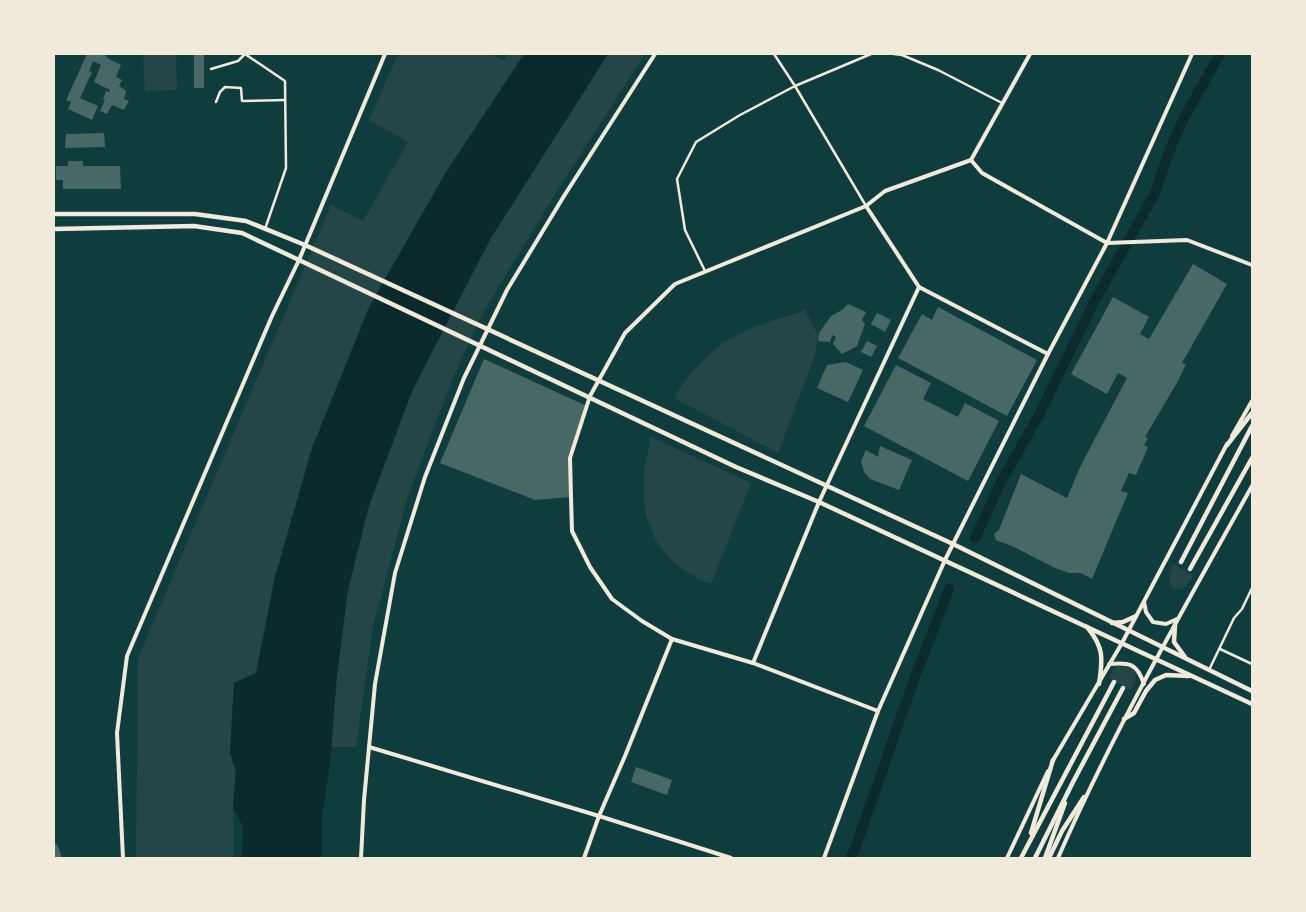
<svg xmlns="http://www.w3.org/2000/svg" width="1306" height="912" viewBox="0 0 1306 912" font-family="'Sofia Sans Condensed',sans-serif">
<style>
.green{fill:#244646;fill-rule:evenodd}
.water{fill:#0a2a2b}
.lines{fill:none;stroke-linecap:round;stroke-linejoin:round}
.river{stroke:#0a2a2b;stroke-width:10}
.building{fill:#486865}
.minor{stroke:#f1e9da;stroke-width:2.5}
.tertiary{stroke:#f1e9da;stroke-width:4}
.secondary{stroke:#f1e9da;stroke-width:4}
.primary{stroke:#f1e9da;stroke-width:4.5}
.trunk{stroke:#f1e9da;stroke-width:4.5}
</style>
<rect width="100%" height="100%" fill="#0f3d3e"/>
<g class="green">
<path d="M 143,54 L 176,54 L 177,90 L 145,91 Z"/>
<path d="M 398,54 L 492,54 L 504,61 L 508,54 L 645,54 L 562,183 L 484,311 L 454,375 L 408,496 L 373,626 L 356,747 L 331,747 L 256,673 L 234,683 L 230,753 L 236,772 L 233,808 L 234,858 L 136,858 L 138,658 L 331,205 L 363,221 L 408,142 L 369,120 ZM 307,467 L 259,660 L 275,577 Z"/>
<path d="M 805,310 L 818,335 L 815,355 L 778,453 L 674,398 C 689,373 710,349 736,336 C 757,324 783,318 805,310 Z"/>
<path d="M 651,437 L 751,483 L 711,584 L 702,581 L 679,567 L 668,557 L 656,541 L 647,518 L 644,505 L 644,469 Z"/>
<path d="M 1173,564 L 1193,576 C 1187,585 1182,594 1171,587 L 1169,577 Z"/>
<path d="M 1122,665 C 1139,668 1138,677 1131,690 L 1109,678 L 1114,668 Z"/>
</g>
<path class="water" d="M 524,54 L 608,54 L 491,238 L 413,389 L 369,506 L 348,590 L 337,676 L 330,763 L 322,817 L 322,858 L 242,858 L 243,826 L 233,808 L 236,772 L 230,753 L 234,683 L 256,673 L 275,577 L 312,448 L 369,307 L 446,172 Z"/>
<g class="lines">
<g class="river">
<path d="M 975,538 L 1001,482 L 1040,413 L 1094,302 L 1155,193 L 1172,144 L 1185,116 L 1220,54"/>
<path d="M 850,858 L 855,849 L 912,685 L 949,589"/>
</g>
</g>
<g class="building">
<path d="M 87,54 L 102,54 L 107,56 L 107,58 L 121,65 L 116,77 L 122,80 L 119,86 L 125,90 L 126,92 L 124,99 L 129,101 L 124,110 L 112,105 L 107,114 L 100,111 L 105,100 L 103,99 L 106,91 L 109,92 L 110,90 L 94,82 L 101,65 L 93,61 L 89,71 L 92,72 L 80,98 L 98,106 L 92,120 L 68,109 L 71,102 L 66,100 Z"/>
<rect x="194" y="54" width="10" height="34"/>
<path d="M 104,133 L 105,147 L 65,148 L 66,134 Z"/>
<path d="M 68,161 L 83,161 L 83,166 L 120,166 L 121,189 L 63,189 L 63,180 L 56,180 L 56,166 L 68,166 Z"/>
<path d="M 1193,264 L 1227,284 L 1182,363 L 1186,364 L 1178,381 L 1145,437 L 1148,438 L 1144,445 L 1148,447 L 1136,475 L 1129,473 L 1121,491 L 1128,493 L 1092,579 L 1081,573 L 1069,573 L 1055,568 L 1014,547 L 996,540 L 994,534 L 999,530 L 1021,474 L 1067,498 L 1081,465 L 1127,378 L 1118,373 L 1107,394 L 1071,374 L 1113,297 L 1149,317 L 1140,334 L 1149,339 Z"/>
<path d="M 848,304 L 866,312 L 862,320 L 865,324 L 857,346 L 842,354 L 833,344 L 836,337 L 832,335 L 830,342 L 818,341 L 819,333 L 831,316 L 842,310 Z"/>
<path d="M 938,307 L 1037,360 L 1007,416 L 898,358 L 922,314 L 932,320 Z"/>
<path d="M 877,313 L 891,320 L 885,332 L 871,324 Z"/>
<path d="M 867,341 L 877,346 L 871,357 L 861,352 Z"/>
<path d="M 484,359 L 587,406 L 570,458 L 571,497 L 535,500 L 440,463 Z"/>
<path d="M 846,362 L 863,370 L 848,402 L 817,388 L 827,365 Z"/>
<path d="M 896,365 L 931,383 L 923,399 L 958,417 L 965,403 L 999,421 L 968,481 L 864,426 Z"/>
<path d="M 880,446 L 912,460 L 899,490 L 870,479 L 864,472 L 861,461 L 866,450 L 878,457 Z"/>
<path d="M 636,767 L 672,780 L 667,795 L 631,782 Z"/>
<path d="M 54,842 L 58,846 L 62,858 L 54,858 Z"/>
</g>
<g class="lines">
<g class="minor">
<path d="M 774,54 L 795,86 L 866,206"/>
<path d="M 894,54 L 902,55 L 938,70 L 1002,103"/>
<path d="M 211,69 L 238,61 L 245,54 L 285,81 L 286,168 L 265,229"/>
<path d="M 216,102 L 220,92 L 225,87 L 241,88 L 242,101 L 285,100"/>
<path d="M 705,271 L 685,230 L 677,179 L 696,142 L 740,115 L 795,86 L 871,54"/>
<path d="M 1220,649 L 1252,664"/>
<path d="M 1209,670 L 1234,618 L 1242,609 L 1252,588"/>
</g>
<g class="tertiary">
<path d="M 971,160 L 982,173 L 1107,243 L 1187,240 L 1252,265"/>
<path d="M 866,206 L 919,287 L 1048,354"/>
<path d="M 753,663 L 819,502 L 919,287"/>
<path d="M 878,711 L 753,663 L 672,639 L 642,621 L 612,599 L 590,567 L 572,531 L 571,497 L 570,458 L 590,396 L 625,333 L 675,284 L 866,206 L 885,191 L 971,160 L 1030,54"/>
<path d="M 123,858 L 117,733 L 127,656 L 272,316 L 299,260 L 385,54"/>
<path d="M 361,858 L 364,800 L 375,684 L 395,573 L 425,477 L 464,378 L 507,290 L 564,196 L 655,54"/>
<path d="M 584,858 L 599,816 L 625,756 L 672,639"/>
</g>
<g class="secondary">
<path d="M 1232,436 L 1252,401"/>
<path d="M 1144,602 L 1146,612 L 1153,622 L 1166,624 L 1177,619"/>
<path d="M 1109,664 C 1129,662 1137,663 1144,684"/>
<path d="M 369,747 L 599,816 L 731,858"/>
<path d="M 1052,762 L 1122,643 L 1227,444"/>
<path d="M 824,858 L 878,711 L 945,560 L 1048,354 L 1107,243 L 1192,54"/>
<path d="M 1007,858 L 1048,771"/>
<path d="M 1058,858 C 1114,730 1184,608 1252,486"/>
</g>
<g class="primary">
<path d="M 54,214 L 195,214 L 246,221 L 305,245 L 953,544 L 1252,691"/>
<path d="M 54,229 L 194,226 L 242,233 L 736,467 L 819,502 L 1252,704"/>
<path d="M 1112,623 L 1123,622 L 1136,616"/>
<path d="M 1175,625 L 1174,642 L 1185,657"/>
<path d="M 1087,627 C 1104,647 1103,659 1099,684"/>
<path d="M 1124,719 L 1134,713 L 1146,691 L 1155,680 L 1166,675 L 1189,676"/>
</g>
<g class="trunk">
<path d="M 1227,445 L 1252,413"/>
<path d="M 1181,562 L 1252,426"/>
<path d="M 1190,569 L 1252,458"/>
<path d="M 1031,833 L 1053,760"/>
<path d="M 1021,858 L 1114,682"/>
<path d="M 1035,858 L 1073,782 L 1123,688"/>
<path d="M 1045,858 L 1065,803"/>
<path d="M 1049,858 L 1062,831 L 1084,797"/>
</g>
</g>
<rect width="1306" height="912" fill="none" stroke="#f1e9da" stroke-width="110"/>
</svg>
